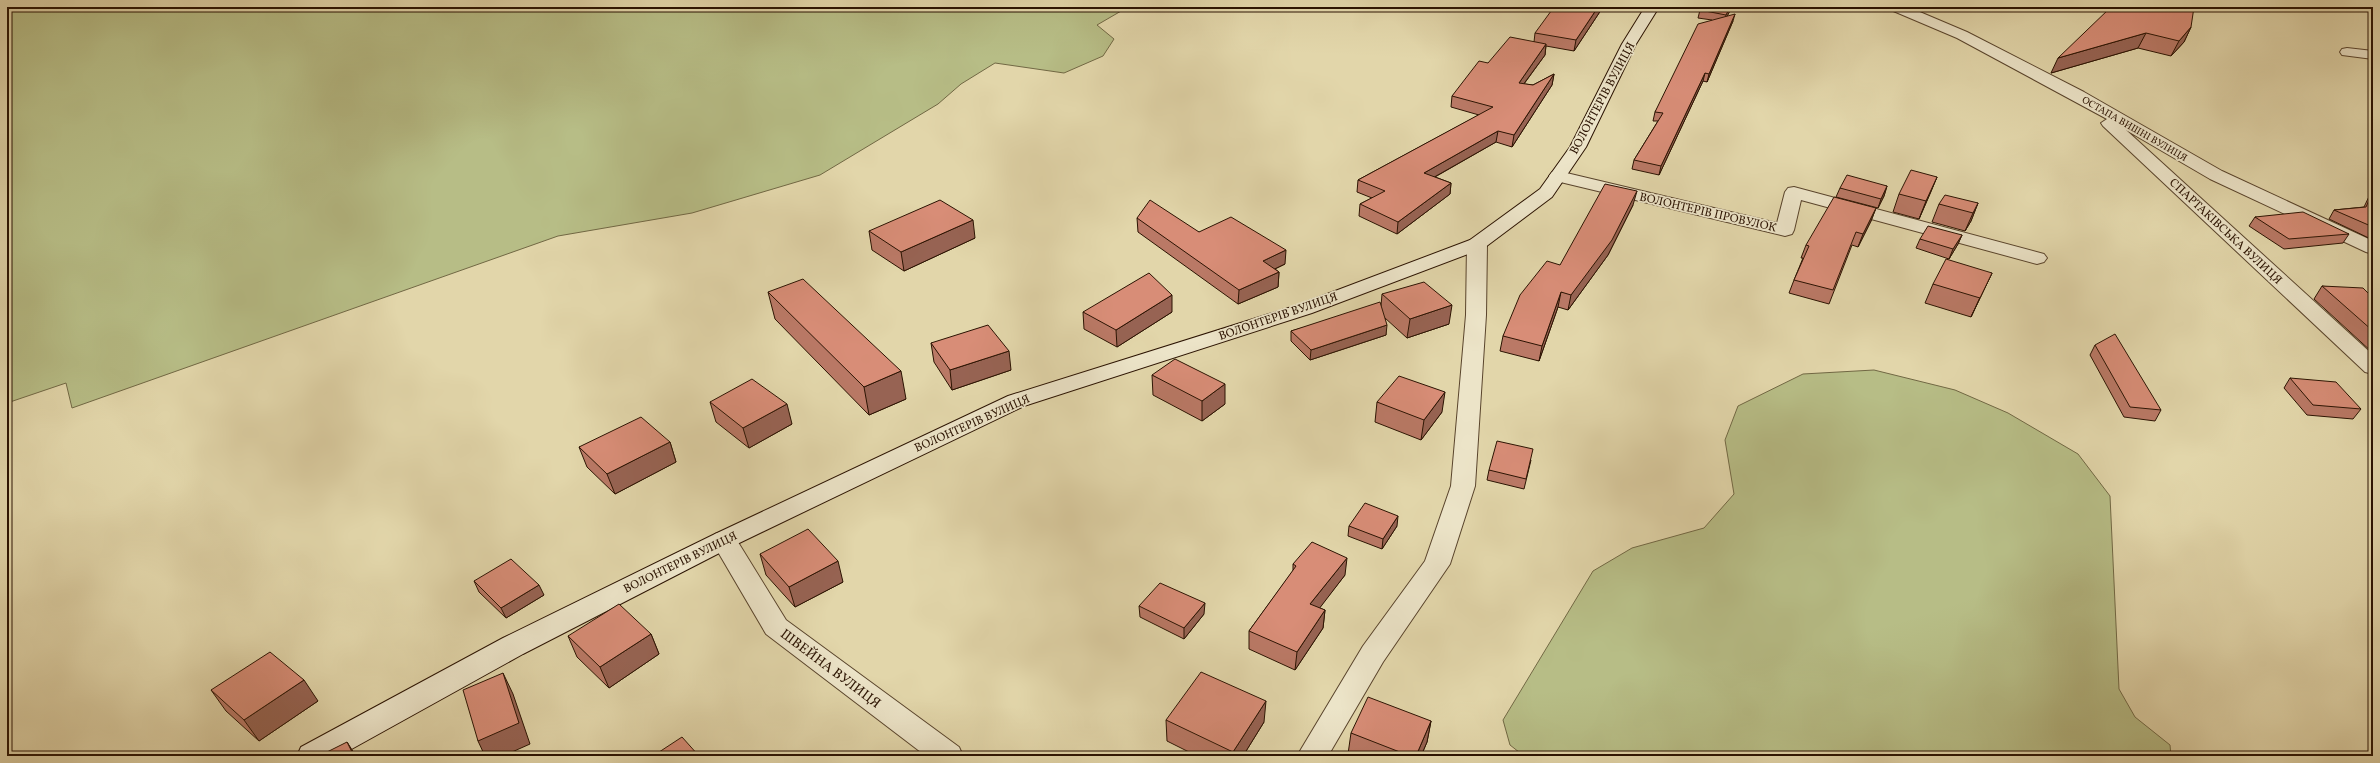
<svg xmlns="http://www.w3.org/2000/svg" width="2380" height="763" viewBox="0 0 2380 763" font-family="Vollkorn,serif">
<style>
.green{fill:#b7bd86;stroke:#716844}
.lines{fill:none;stroke-linecap:round;stroke-linejoin:round}
.street-casing{stroke:#59442c;stroke-width:2}
.secondary-casing{stroke:#2b1302;stroke-width:2}
.street{fill:#ece4c8;fill-rule:evenodd}
.secondary{fill:#ece4c8;fill-rule:evenodd}
.wall{fill:#ba7966;stroke:#2b1302}
.shaded-wall{fill:#976353;stroke:#2b1302}
.building{fill:#d88d77;stroke:#2b1302}
.labels{text-anchor:middle;stroke-width:3.5;stroke-linejoin:round;paint-order:stroke}
.far-street-label{font-size:10px;fill:#2b1302;stroke:#ece4c8}
.street-label{font-size:12px;fill:#2b1302;stroke:#ece4c8}
.near-street-label{font-size:14px;fill:#2b1302;stroke:#ece4c8}
</style>
<rect width="100%" height="100%" fill="#e2d6aa"/>
<filter id="stains"><feTurbulence type="fractalNoise" baseFrequency=".005" numOctaves="4"/><feColorMatrix values="0 0 0 0 .2 0 0 0 0 .09 0 0 0 0 .02 0 0 0 .5 -.17"/></filter>
<radialGradient id="worn" r=".72"><stop offset=".6" stop-color="#630" stop-opacity="0"/><stop offset="1" stop-color="#630" stop-opacity=".3"/></radialGradient>
<g class="green">
<path d="M 7,7 L 1128,7 L 1097,25 L 1114,39 L 1103,56 L 1064,73 L 995,63 L 961,84 L 938,104 L 820,175 L 692,213 L 558,236 L 72,408 L 66,383 L 7,403 Z"/>
<path d="M 1874,370 L 1955,390 L 2008,413 L 2078,454 L 2110,496 L 2119,689 L 2135,717 L 2170,745 L 2171,756 L 1524,756 L 1510,745 L 1503,720 L 1593,571 L 1632,548 L 1704,528 L 1734,494 L 1725,440 L 1738,406 L 1803,374 Z"/>
</g>
<g class="lines">
<defs>
<g id="street">
<path d="M 1889,7 L 1908,7 L 1967,32 L 2084,92 L 2222,171 L 2373,241 L 2373,254 L 2366,252 L 2210,179 L 2126,130 L 2373,355 L 2373,374 L 2365,372 L 2103,126 L 2101,123 L 2107,119 L 1957,38 L 1891,10 Z"/>
<path d="M 2347,48 L 2373,51 L 2373,59 L 2342,55 L 2340,52 L 2342,49 Z"/>
<path d="M 1558,171 L 1777,223 L 1785,192 L 1788,188 L 1794,187 L 2044,254 L 2047,258 L 2044,262 L 2037,264 L 1801,200 L 1794,230 L 1792,234 L 1785,236 L 1552,180 L 1549,176 L 1552,172 Z"/>
<path d="M 1477,238 L 1484,240 L 1487,244 L 1486,315 L 1475,486 L 1450,564 L 1383,662 L 1328,756 L 1297,756 L 1363,646 L 1425,561 L 1451,486 L 1466,315 L 1467,244 L 1470,240 Z"/>
<path d="M 724,531 L 733,534 L 786,620 L 959,747 L 963,756 L 926,756 L 766,634 L 711,540 L 715,534 Z"/>
</g>
<path id="secondary" d="M 1645,7 L 1659,7 L 1636,44 L 1586,147 L 1552,197 L 1484,248 L 1312,313 L 1024,406 L 733,546 L 523,654 L 339,756 L 297,756 L 301,747 L 503,638 L 715,534 L 1008,396 L 1298,305 L 1470,240 L 1540,189 L 1570,147 L 1622,44 Z"/>
</defs>
<use href="#street" class="street-casing"/>
<use href="#secondary" class="secondary-casing"/>
<use href="#street" class="street"/>
<use href="#secondary" class="secondary"/>
</g>
<g class="wall">
<path d="M 1603,7 L 1574,51 L 1546,46 L 1545,55 L 1524,84 L 1533,85 L 1554,74 L 1552,85 L 1512,147 L 1496,142 L 1435,177 L 1451,183 L 1450,194 L 1397,234 L 1359,216 L 1360,204 L 1372,198 L 1357,192 L 1358,180 L 1479,115 L 1451,107 L 1452,96 L 1488,63 L 1534,42 L 1535,33 Z"/>
<path d="M 1732,7 L 1727,16 L 1733,21 L 1707,82 L 1703,81 L 1659,175 L 1632,169 L 1634,160 L 1658,121 L 1653,121 L 1655,112 L 1712,20 L 1698,18 L 1700,10 Z"/>
<path d="M 1916,7 L 1928,7 L 1926,11 Z"/>
<path d="M 2111,7 L 2191,27 L 2184,42 L 2171,56 L 2138,48 L 2051,73 Z"/>
<path d="M 1937,177 L 1919,219 L 1893,212 L 1899,194 Z"/>
<path d="M 1887,186 L 1884,196 L 1878,208 L 1836,197 L 1840,188 Z"/>
<path d="M 2373,188 L 2373,240 L 2329,219 L 2334,210 L 2364,207 Z"/>
<path d="M 1978,203 L 1971,221 L 1965,231 L 1932,222 L 1939,204 Z"/>
<path d="M 1633,205 L 1608,255 L 1568,310 L 1558,307 L 1539,361 L 1500,351 L 1503,336 L 1560,265 Z"/>
<path d="M 1876,208 L 1871,221 L 1858,247 L 1852,245 L 1829,304 L 1789,293 L 1794,280 L 1803,258 L 1801,258 L 1806,245 Z"/>
<path d="M 2255,217 L 2349,234 L 2343,243 L 2284,249 L 2249,226 Z"/>
<path d="M 1137,218 L 1199,232 L 1285,264 L 1275,269 L 1279,272 L 1278,287 L 1238,304 L 1138,232 Z"/>
<path d="M 869,231 L 975,238 L 904,271 L 872,250 Z"/>
<path d="M 1962,235 L 1958,244 L 1949,259 L 1916,248 L 1920,239 Z"/>
<path d="M 1992,273 L 1971,317 L 1925,303 L 1933,284 Z"/>
<path d="M 2322,286 L 2369,294 L 2373,293 L 2373,353 L 2314,299 Z"/>
<path d="M 768,292 L 906,399 L 869,415 L 775,319 Z"/>
<path d="M 1382,294 L 1449,324 L 1407,338 L 1385,318 L 1386,335 L 1310,360 L 1291,341 L 1291,331 L 1381,306 Z"/>
<path d="M 1083,312 L 1172,312 L 1117,347 L 1084,329 Z"/>
<path d="M 931,343 L 1011,370 L 952,390 L 934,362 Z"/>
<path d="M 2095,345 L 2161,410 L 2155,421 L 2124,417 L 2090,355 Z"/>
<path d="M 1152,375 L 1225,404 L 1202,421 L 1153,395 Z"/>
<path d="M 2290,378 L 2361,409 L 2353,419 L 2307,415 L 2284,388 Z"/>
<path d="M 710,402 L 792,424 L 749,448 L 716,422 Z"/>
<path d="M 1377,402 L 1442,412 L 1421,440 L 1375,422 Z"/>
<path d="M 670,442 L 676,462 L 615,494 L 587,467 L 579,447 Z"/>
<path d="M 1531,460 L 1524,489 L 1487,480 L 1489,470 Z"/>
<path d="M 1349,526 L 1397,526 L 1382,549 L 1348,536 Z"/>
<path d="M 760,554 L 843,582 L 795,607 L 766,575 Z"/>
<path d="M 1293,564 L 1345,575 L 1319,608 L 1325,610 L 1323,628 L 1295,670 L 1249,649 L 1249,631 L 1293,571 Z"/>
<path d="M 474,581 L 544,595 L 506,618 L 479,592 Z"/>
<path d="M 2373,601 L 2373,609 L 2370,605 Z"/>
<path d="M 1139,606 L 1204,614 L 1184,639 L 1140,617 Z"/>
<path d="M 651,634 L 659,654 L 609,688 L 577,657 L 568,636 Z"/>
<path d="M 211,690 L 318,701 L 259,741 L 226,711 Z"/>
<path d="M 1166,720 L 1264,722 L 1243,756 L 1197,756 L 1167,741 Z"/>
<path d="M 1431,721 L 1427,742 L 1421,756 L 1354,756 L 1348,754 L 1351,733 Z"/>
</g>
<g class="shaded-wall">
<path d="M 1598,7 L 1603,7 L 1574,51 L 1576,40 Z"/>
<path d="M 1730,7 L 1732,7 L 1724,22 L 1726,15 Z"/>
<path d="M 1735,14 L 1733,21 L 1707,82 L 1709,74 Z"/>
<path d="M 2191,27 L 2184,42 L 2171,56 L 2179,41 Z"/>
<path d="M 2146,33 L 2138,48 L 2051,73 L 2058,58 Z"/>
<path d="M 1546,44 L 1545,55 L 1517,93 L 1519,83 Z"/>
<path d="M 1705,73 L 1703,81 L 1659,175 L 1661,166 Z"/>
<path d="M 1554,74 L 1552,85 L 1512,147 L 1514,135 Z"/>
<path d="M 1498,131 L 1496,142 L 1422,184 L 1424,173 Z"/>
<path d="M 1937,177 L 1930,194 L 1919,219 L 1926,201 Z"/>
<path d="M 1451,183 L 1450,194 L 1397,234 L 1398,222 Z"/>
<path d="M 1887,186 L 1884,196 L 1878,208 L 1881,199 Z"/>
<path d="M 1637,191 L 1633,205 L 1608,255 L 1568,310 L 1571,295 Z"/>
<path d="M 1978,203 L 1971,221 L 1965,231 L 1973,213 Z"/>
<path d="M 1876,208 L 1871,221 L 1858,247 L 1863,234 Z"/>
<path d="M 973,220 L 975,238 L 904,271 L 901,252 Z"/>
<path d="M 1962,235 L 1958,244 L 1949,259 L 1953,249 Z"/>
<path d="M 1286,250 L 1285,264 L 1262,275 L 1263,261 Z"/>
<path d="M 1279,272 L 1278,287 L 1238,304 L 1239,290 Z"/>
<path d="M 1992,273 L 1983,291 L 1971,317 L 1980,298 Z"/>
<path d="M 1561,292 L 1558,307 L 1539,361 L 1542,346 Z"/>
<path d="M 1172,295 L 1172,312 L 1117,347 L 1116,330 Z"/>
<path d="M 1452,305 L 1449,324 L 1407,338 L 1410,319 Z"/>
<path d="M 1387,325 L 1386,335 L 1310,360 L 1311,350 Z"/>
<path d="M 1009,351 L 1011,370 L 952,390 L 950,370 Z"/>
<path d="M 901,371 L 906,399 L 869,415 L 864,387 Z"/>
<path d="M 1225,384 L 1225,404 L 1202,421 L 1202,401 Z"/>
<path d="M 1445,392 L 1442,412 L 1421,440 L 1424,420 Z"/>
<path d="M 787,404 L 792,424 L 749,448 L 743,428 Z"/>
<path d="M 670,442 L 676,462 L 615,494 L 607,474 Z"/>
<path d="M 1398,516 L 1397,526 L 1382,549 L 1383,539 Z"/>
<path d="M 1347,558 L 1345,575 L 1309,622 L 1310,604 Z"/>
<path d="M 838,561 L 843,582 L 795,607 L 789,587 Z"/>
<path d="M 539,585 L 544,595 L 506,618 L 501,608 Z"/>
<path d="M 1205,603 L 1204,614 L 1184,639 L 1184,628 Z"/>
<path d="M 1325,610 L 1323,628 L 1295,670 L 1297,652 Z"/>
<path d="M 651,634 L 659,654 L 609,688 L 600,667 Z"/>
<path d="M 503,673 L 513,694 L 530,744 L 503,756 L 485,756 L 478,741 Z"/>
<path d="M 304,680 L 318,701 L 259,741 L 244,720 Z"/>
<path d="M 1266,701 L 1264,722 L 1243,756 L 1233,756 L 1233,752 Z"/>
<path d="M 1431,721 L 1427,742 L 1421,756 L 1416,756 Z"/>
<path d="M 347,742 L 356,756 L 354,756 Z"/>
</g>
<g class="building">
<path d="M 1554,7 L 1598,7 L 1576,40 L 1535,33 Z"/>
<path d="M 1701,7 L 1730,7 L 1726,15 L 1700,10 Z"/>
<path d="M 2111,7 L 2194,7 L 2191,27 L 2179,41 L 2146,33 L 2058,58 Z"/>
<path d="M 1735,14 L 1709,74 L 1705,73 L 1661,166 L 1634,160 L 1663,113 L 1655,112 L 1698,24 Z"/>
<path d="M 1510,37 L 1546,44 L 1519,83 L 1533,85 L 1554,74 L 1514,135 L 1498,131 L 1424,173 L 1451,183 L 1398,222 L 1360,204 L 1385,191 L 1358,180 L 1493,107 L 1452,96 L 1479,61 L 1488,63 Z"/>
<path d="M 1911,170 L 1937,177 L 1926,201 L 1899,194 Z"/>
<path d="M 1847,175 L 1887,186 L 1881,199 L 1840,188 Z"/>
<path d="M 1605,184 L 1637,191 L 1612,240 L 1571,295 L 1561,292 L 1542,346 L 1503,336 L 1520,295 L 1547,261 L 1560,265 Z"/>
<path d="M 2373,191 L 2373,227 L 2334,210 L 2366,207 Z"/>
<path d="M 1945,195 L 1978,203 L 1973,213 L 1939,204 Z"/>
<path d="M 1834,197 L 1876,208 L 1863,234 L 1856,232 L 1833,290 L 1794,280 L 1809,246 L 1806,245 Z"/>
<path d="M 940,200 L 973,220 L 901,252 L 869,231 Z"/>
<path d="M 1150,200 L 1199,232 L 1231,217 L 1286,250 L 1263,261 L 1279,272 L 1239,290 L 1137,218 Z"/>
<path d="M 2303,212 L 2349,234 L 2289,239 L 2255,217 Z"/>
<path d="M 1928,226 L 1962,235 L 1953,249 L 1920,239 Z"/>
<path d="M 1946,259 L 1992,273 L 1980,298 L 1933,284 Z"/>
<path d="M 1149,273 L 1172,295 L 1116,330 L 1083,312 Z"/>
<path d="M 803,279 L 901,371 L 864,387 L 768,292 Z"/>
<path d="M 1424,282 L 1452,305 L 1410,319 L 1382,294 Z"/>
<path d="M 2322,286 L 2363,288 L 2369,294 L 2373,293 L 2373,331 Z"/>
<path d="M 1380,302 L 1387,325 L 1311,350 L 1291,331 Z"/>
<path d="M 988,325 L 1009,351 L 950,370 L 931,343 Z"/>
<path d="M 2115,334 L 2161,410 L 2130,407 L 2095,345 Z"/>
<path d="M 1175,359 L 1225,384 L 1202,401 L 1152,375 Z"/>
<path d="M 1399,376 L 1445,392 L 1424,420 L 1377,402 Z"/>
<path d="M 2290,378 L 2336,382 L 2361,409 L 2313,405 Z"/>
<path d="M 752,379 L 787,404 L 743,428 L 710,402 Z"/>
<path d="M 641,417 L 670,442 L 607,474 L 579,447 Z"/>
<path d="M 1497,441 L 1533,449 L 1526,479 L 1489,470 Z"/>
<path d="M 1365,503 L 1398,516 L 1383,539 L 1349,526 Z"/>
<path d="M 808,529 L 838,561 L 789,587 L 760,554 Z"/>
<path d="M 1312,542 L 1347,558 L 1310,604 L 1325,610 L 1297,652 L 1249,631 L 1296,566 L 1293,564 Z"/>
<path d="M 511,559 L 539,585 L 501,608 L 474,581 Z"/>
<path d="M 1160,583 L 1205,603 L 1184,628 L 1139,606 Z"/>
<path d="M 619,604 L 651,634 L 600,667 L 568,636 Z"/>
<path d="M 270,652 L 304,680 L 244,720 L 211,690 Z"/>
<path d="M 1201,672 L 1266,701 L 1233,752 L 1166,720 Z"/>
<path d="M 503,673 L 519,723 L 478,741 L 463,690 Z"/>
<path d="M 1368,697 L 1431,721 L 1416,756 L 1410,756 L 1351,733 Z"/>
<path d="M 682,737 L 699,756 L 653,756 Z"/>
<path d="M 347,742 L 354,756 L 319,756 Z"/>
</g>
<g class="labels">
<g class="far-street-label">
<text transform="translate(2135 128) rotate(30)" y="4">ОСТАПА ВИШНІ ВУЛИЦЯ</text>
</g>
<g class="street-label">
<text transform="translate(1602 98) rotate(-62)" y="4">ВОЛОНТЕРІВ ВУЛИЦЯ</text>
<text transform="translate(1708 212) rotate(13)" y="4">ВОЛОНТЕРІВ ПРОВУЛОК</text>
<text transform="translate(2226 231) rotate(43)" y="4">СПАРТАКІВСЬКА ВУЛИЦЯ</text>
<text transform="translate(1278 316) rotate(-19)" y="4">ВОЛОНТЕРІВ ВУЛИЦЯ</text>
<text transform="translate(972 423) rotate(-24)" y="4">ВОЛОНТЕРІВ ВУЛИЦЯ</text>
<text transform="translate(680 562) rotate(-26)" y="4">ВОЛОНТЕРІВ ВУЛИЦЯ</text>
</g>
<g class="near-street-label">
<text transform="translate(831 668) rotate(37)" y="5">ШВЕЙНА ВУЛИЦЯ</text>
</g>
</g>
<rect width="2380" height="763" fill="none" stroke="#e2d6aa" stroke-width="24"/>
<rect x="8" y="8" width="2364" height="747" fill="none" stroke="#2b1302" stroke-width="2"/>
<rect x="12" y="12" width="2356" height="739" fill="none" stroke="#2b1302"/>
<rect width="100%" height="100%" filter="url(#stains)"/>
<rect width="100%" height="100%" fill="url(#worn)"/>
</svg>
